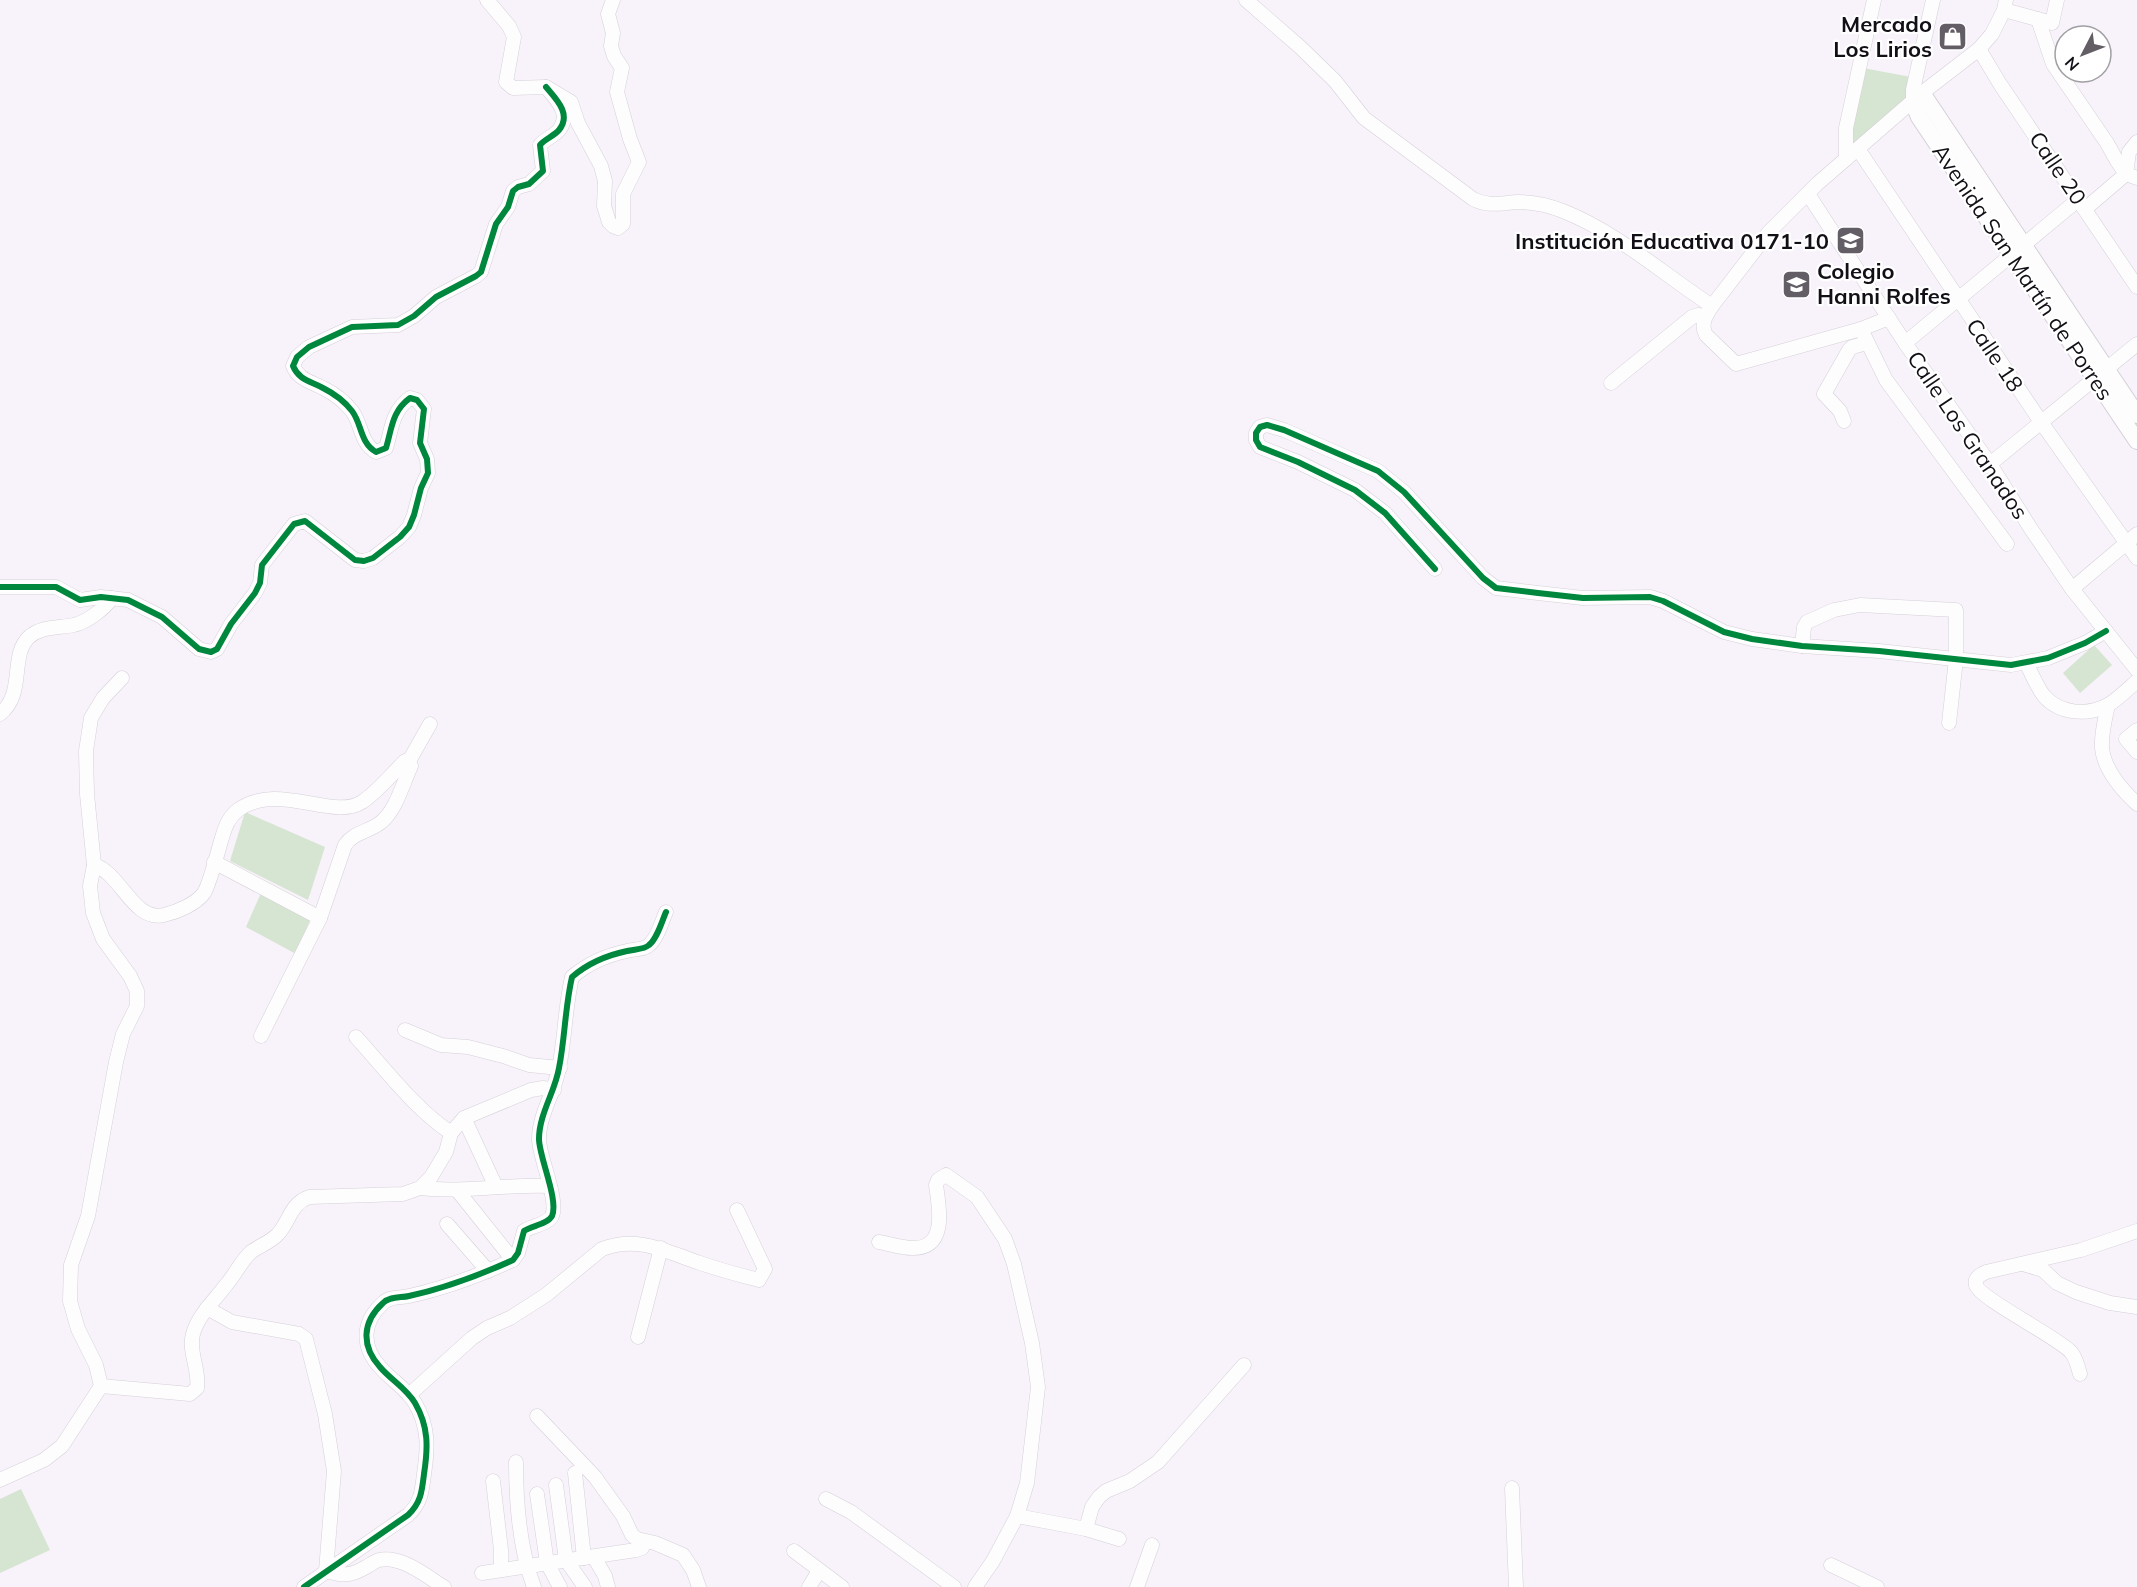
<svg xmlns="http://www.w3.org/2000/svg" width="2137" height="1587" viewBox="0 0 2137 1587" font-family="Mulish,sans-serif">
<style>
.green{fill:#d5e5d2}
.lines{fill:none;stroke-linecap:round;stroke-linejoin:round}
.minor-casing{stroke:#d5d0d7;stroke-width:15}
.major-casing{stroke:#d5d0d7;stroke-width:18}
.minor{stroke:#fefdfe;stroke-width:14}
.major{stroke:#fefdfe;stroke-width:16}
.cycleway-casing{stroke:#fff;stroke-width:10}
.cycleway{stroke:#00873e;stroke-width:6}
.labels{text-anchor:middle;stroke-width:4.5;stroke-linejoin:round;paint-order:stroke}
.poi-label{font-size:22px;font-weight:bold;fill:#130f16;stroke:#fff;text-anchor:end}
.street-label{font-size:22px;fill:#130f16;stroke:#fff}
</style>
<rect width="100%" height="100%" fill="#f8f2fa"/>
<g class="green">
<path d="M 1863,68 L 1911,77 L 1908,104 L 1859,144 L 1848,140 Z"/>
<path d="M 2094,645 L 2112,665 L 2080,693 L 2063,673 Z"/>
<path d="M 245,812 L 325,847 L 308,900 L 230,861 Z"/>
<path d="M 261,893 L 310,920 L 296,954 L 246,927 Z"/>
<path d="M 21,1489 L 50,1550 L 0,1573 L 0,1499 Z"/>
</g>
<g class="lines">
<defs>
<g id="minor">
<path d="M 487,0 L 509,26 L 514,37 L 506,82 L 513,88 L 546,87 L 571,102 L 578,123 L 601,166 L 605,181 L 604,206 L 609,222 L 613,226 L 618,228 L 623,224 L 623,194 L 639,162 L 630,139 L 617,92 L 622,68 L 614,56 L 611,46 L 613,33 L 608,14 L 613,0"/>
<path d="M 1246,0 L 1300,47 L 1335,81 L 1364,118 L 1473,199 C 1488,207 1501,203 1518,202 C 1534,202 1548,205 1563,211 C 1618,233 1663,274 1712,306"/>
<path d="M 2004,10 L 2052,23 L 2057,0"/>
<path d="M 2038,19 L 2053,64 L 2107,143 L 2117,161 L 2126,174 L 2137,178"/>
<path d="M 1979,49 L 2000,84 L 2137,287"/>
<path d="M 1913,102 L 1913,90 L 1933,0"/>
<path d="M 1858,149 L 2041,422 L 2137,558"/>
<path d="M 1846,159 L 1846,128 L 1874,0"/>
<path d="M 2126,174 L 2129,152 L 2137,142"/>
<path d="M 1808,194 L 1905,343 L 1990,464 L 2031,529 L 2072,589 L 2137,670"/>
<path d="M 2085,209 L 2126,174"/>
<path d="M 1889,318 L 1861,329 L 1736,364 L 1706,335 C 1700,324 1706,315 1712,306 L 1769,232 L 1817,184 L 1922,93 L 1979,49 L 1992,34 L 2004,10 L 2006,0"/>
<path d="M 1861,329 L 1886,380 L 2007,544"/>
<path d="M 1905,343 L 2079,199"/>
<path d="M 1611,383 L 1692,317 L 1698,315 L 1705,316"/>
<path d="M 1844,421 L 1840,411 L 1824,394 L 1849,350 L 1852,347 L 1867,343"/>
<path d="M 1990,464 L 2137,344"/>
<path d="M 1435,569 L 1385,513 L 1355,490 L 1298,462 L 1260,447 L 1256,440 L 1256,433 L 1260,427 L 1267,425 L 1284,430 L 1378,471 L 1404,492 L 1483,578 L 1496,588 L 1538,593 L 1583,598 L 1650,597 L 1663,601 L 1724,632 L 1752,639 L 1802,646 L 1879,651 L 2011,665 L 2048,658 L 2085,643 L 2106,631"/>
<path d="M 0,587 L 56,587 L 80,600 L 101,597 L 128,600 L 162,617 L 199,649 L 211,652 L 217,649 L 231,624 L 255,593 L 260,583 L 262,565 L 294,524 L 305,521 L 355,560 L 364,561 L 373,558 L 400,537 L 409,527 L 414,515 L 421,488 L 428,473 L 427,459 L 420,443 L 424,409 L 417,400 L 410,398 C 392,411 392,428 386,448 L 376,452 C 360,443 362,424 352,411 C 345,402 333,393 323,388 C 310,381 299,380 293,366 L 297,357 L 309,347 L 352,327 L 398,325 L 414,316 L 436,297 L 476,276 L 481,272 L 496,224 L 508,207 L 513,191 L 518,187 L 529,184 L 543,171 L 540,145 C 545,139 554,136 559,130 C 572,114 556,99 546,87"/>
<path d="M 2072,589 L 2137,534"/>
<path d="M 1802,646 L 1804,627 L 1807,622 L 1834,610 L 1860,605 L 1956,610 L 1956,659 L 1949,723"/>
<path d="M 2026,663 C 2032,674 2037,687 2044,696 C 2060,714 2087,716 2108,705 C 2118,699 2128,689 2137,681"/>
<path d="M 2108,705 C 2105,719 2101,734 2102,748 C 2104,769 2122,790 2137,804"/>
<path d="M 0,714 C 26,693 9,656 29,637 C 42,626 58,628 74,625 C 87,622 104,609 112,598"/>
<path d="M 2137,730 L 2126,739 L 2137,752"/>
<path d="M 214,862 L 320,918"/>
<path d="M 94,865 C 121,873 133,922 164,915 C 177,912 196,904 204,893 C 209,885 218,852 221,841 C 225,828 227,819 238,810 C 278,781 333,821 362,802 C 375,794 393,773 405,761 L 409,761"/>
<path d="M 405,1030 L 441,1045 L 468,1047 L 503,1056 L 529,1065 L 560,1068"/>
<path d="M 261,1036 L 320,918 L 345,845 C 354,832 368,832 380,823 C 396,811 403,783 411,766 L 409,761 L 430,724"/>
<path d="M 356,1037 C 386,1070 414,1108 451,1133"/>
<path d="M 464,1118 L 496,1187"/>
<path d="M 420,1188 C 463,1193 506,1184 550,1186"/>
<path d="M 457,1190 L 513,1260"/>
<path d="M 447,1224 L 488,1271"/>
<path d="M 879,1242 C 890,1244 902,1248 913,1248 C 948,1248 939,1207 936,1185 L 938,1180 L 946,1175 L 977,1197 L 1005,1239 L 1014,1264 L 1032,1343 L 1038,1387 L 1027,1483 L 1017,1516 L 993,1561 L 975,1587"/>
<path d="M 2023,1264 L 2043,1270 L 2057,1283 L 2076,1292 L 2110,1303 L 2137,1307"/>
<path d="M 207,1308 L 232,1322 L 299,1334 L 306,1339 L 325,1414 L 334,1471 L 326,1571 C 343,1576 351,1576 366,1567 C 370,1565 375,1561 379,1560 C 401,1555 426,1576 444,1587"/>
<path d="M 638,1337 L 661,1248"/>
<path d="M 2080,1374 C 2078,1366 2076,1358 2071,1352 C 2056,1336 1980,1299 1976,1285 C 1974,1278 1980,1275 1986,1272 L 2081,1250 L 2137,1231"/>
<path d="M 101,1386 L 190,1394 L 197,1388 C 200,1370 188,1352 193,1334 C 198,1315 215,1300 226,1285 C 235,1275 241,1261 251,1252 C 259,1246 271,1242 278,1234 C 290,1221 290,1204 309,1197 L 403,1194 L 420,1188 L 431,1177 L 446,1152 L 451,1133 L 464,1118 L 531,1090 L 543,1088 L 554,1090"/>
<path d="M 409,1395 L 472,1338 L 487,1328 L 510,1318 L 546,1295 L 602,1249 C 638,1235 667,1252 700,1263 C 720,1270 739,1275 759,1280 L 765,1269 L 737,1210"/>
<path d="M 537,1416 L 595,1477 L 623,1516 L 632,1535 L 637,1539 L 655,1543 L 683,1555 L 693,1570 L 699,1587"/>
<path d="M 516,1462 C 516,1503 519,1548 534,1587"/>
<path d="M 575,1473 L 584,1558"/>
<path d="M 0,1480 L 44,1460 L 62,1446 L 101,1386 L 96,1365 L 78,1329 L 70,1301 L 71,1265 L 88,1216 L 116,1062 L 123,1034 L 137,1006 L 137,991 L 130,976 L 103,939 L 93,913 L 90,886 L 94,865 L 87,794 L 86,751 L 91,718 L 103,698 L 122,678"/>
<path d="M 493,1481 L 501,1550 L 501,1569"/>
<path d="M 556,1485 L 566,1560 L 585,1587"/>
<path d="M 1512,1488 L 1516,1587"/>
<path d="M 537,1494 L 547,1563 L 560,1587"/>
<path d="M 826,1499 L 851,1512 L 954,1587"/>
<path d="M 1017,1516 L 1086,1529 L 1119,1539"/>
<path d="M 1086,1529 L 1092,1507 L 1099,1497 L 1106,1491 L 1130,1481 L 1158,1462 L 1244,1365"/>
<path d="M 794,1551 L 842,1587"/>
<path d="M 594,1557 L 605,1576 L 608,1587"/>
<path d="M 1831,1565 L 1877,1587"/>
<path d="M 482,1573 L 636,1550 L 642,1548 L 644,1542"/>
<path d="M 304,1587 L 408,1515 C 421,1503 422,1491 424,1474 C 428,1448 429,1427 415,1403 C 406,1388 391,1380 380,1367 C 361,1346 362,1322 383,1303 C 390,1296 401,1298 409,1296 C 446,1288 480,1275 513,1260 L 518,1253 L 524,1231 C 531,1226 548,1224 552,1216 C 559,1200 539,1157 539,1139 C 539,1114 555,1092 559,1068 C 565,1038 565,1007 572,977 C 587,964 608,955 627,951 C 634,949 644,950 649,945 C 657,939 662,921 666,912"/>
<path d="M 809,1587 L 819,1571"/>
<path d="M 1137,1587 L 1152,1545"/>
</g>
<g id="major">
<path d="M 1922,93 L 2137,415"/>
<path d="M 1913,102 L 1919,117 L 2137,441"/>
</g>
</defs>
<use href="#minor" class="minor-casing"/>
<use href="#major" class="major-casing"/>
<use href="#minor" class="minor"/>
<use href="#major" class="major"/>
<defs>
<g id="cycleway">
<path d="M 1435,569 L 1385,513 L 1355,490 L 1298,462 L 1260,447 L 1256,440 L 1256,433 L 1260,427 L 1267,425 L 1284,430 L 1378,471 L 1404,492 L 1483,578 L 1496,588 L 1538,593 L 1583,598 L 1650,597 L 1663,601 L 1724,632 L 1752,639 L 1802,646 L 1879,651 L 2011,665 L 2048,658 L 2085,643 L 2106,631"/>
<path d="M 0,587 L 56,587 L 80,600 L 101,597 L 128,600 L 162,617 L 199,649 L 211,652 L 217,649 L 231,624 L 255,593 L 260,583 L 262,565 L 294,524 L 305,521 L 355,560 L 364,561 L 373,558 L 400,537 L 409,527 L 414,515 L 421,488 L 428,473 L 427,459 L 420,443 L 424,409 L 417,400 L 410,398 C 392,411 392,428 386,448 L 376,452 C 360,443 362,424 352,411 C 345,402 333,393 323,388 C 310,381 299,380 293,366 L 297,357 L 309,347 L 352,327 L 398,325 L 414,316 L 436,297 L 476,276 L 481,272 L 496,224 L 508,207 L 513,191 L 518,187 L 529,184 L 543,171 L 540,145 C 545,139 554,136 559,130 C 572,114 556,99 546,87"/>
<path d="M 304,1587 L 408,1515 C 421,1503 422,1491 424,1474 C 428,1448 429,1427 415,1403 C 406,1388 391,1380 380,1367 C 361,1346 362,1322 383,1303 C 390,1296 401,1298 409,1296 C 446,1288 480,1275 513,1260 L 518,1253 L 524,1231 C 531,1226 548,1224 552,1216 C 559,1200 539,1157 539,1139 C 539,1114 555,1092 559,1068 C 565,1038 565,1007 572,977 C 587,964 608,955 627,951 C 634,949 644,950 649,945 C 657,939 662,921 666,912"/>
</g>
</defs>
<use href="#cycleway" class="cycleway-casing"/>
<use href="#cycleway" class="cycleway"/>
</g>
<defs>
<symbol id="shop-square" viewBox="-11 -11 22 22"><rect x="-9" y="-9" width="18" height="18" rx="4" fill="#635e66" stroke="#fff"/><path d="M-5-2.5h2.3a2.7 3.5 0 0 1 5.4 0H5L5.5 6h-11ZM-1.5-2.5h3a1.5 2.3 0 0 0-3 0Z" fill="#fff"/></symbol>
<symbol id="school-square" viewBox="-11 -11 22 22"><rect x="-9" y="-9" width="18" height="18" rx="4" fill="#635e66" stroke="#fff"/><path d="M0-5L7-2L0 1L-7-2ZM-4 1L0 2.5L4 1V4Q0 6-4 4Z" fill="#fff"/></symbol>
</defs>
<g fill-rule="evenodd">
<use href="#shop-square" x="1936" y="20" width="33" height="33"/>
<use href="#school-square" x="1834" y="224" width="33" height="33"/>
<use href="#school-square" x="1780" y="268" width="33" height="33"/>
</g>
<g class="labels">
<g class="poi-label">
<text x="1932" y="32">Mercado<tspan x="1932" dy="25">Los Lirios</tspan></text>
<text x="1829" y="249">Institución Educativa 0171-10</text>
<text x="1817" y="279" text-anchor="start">Colegio<tspan x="1817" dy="25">Hanni Rolfes</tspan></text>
</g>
<g class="street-label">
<text transform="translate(2058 168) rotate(56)" y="8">Calle 20</text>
<text transform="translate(2023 272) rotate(56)" y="8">Avenida San Martín de Porres</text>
<text transform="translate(1995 355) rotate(56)" y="8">Calle 18</text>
<text transform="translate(1968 435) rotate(56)" y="8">Calle Los Granados</text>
</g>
</g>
<g transform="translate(2083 54) rotate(228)"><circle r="28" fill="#ffffff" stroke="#a19fa2" stroke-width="1.5"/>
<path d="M0-4.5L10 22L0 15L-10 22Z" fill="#635e66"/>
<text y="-9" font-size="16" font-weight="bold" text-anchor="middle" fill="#130f16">N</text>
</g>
</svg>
